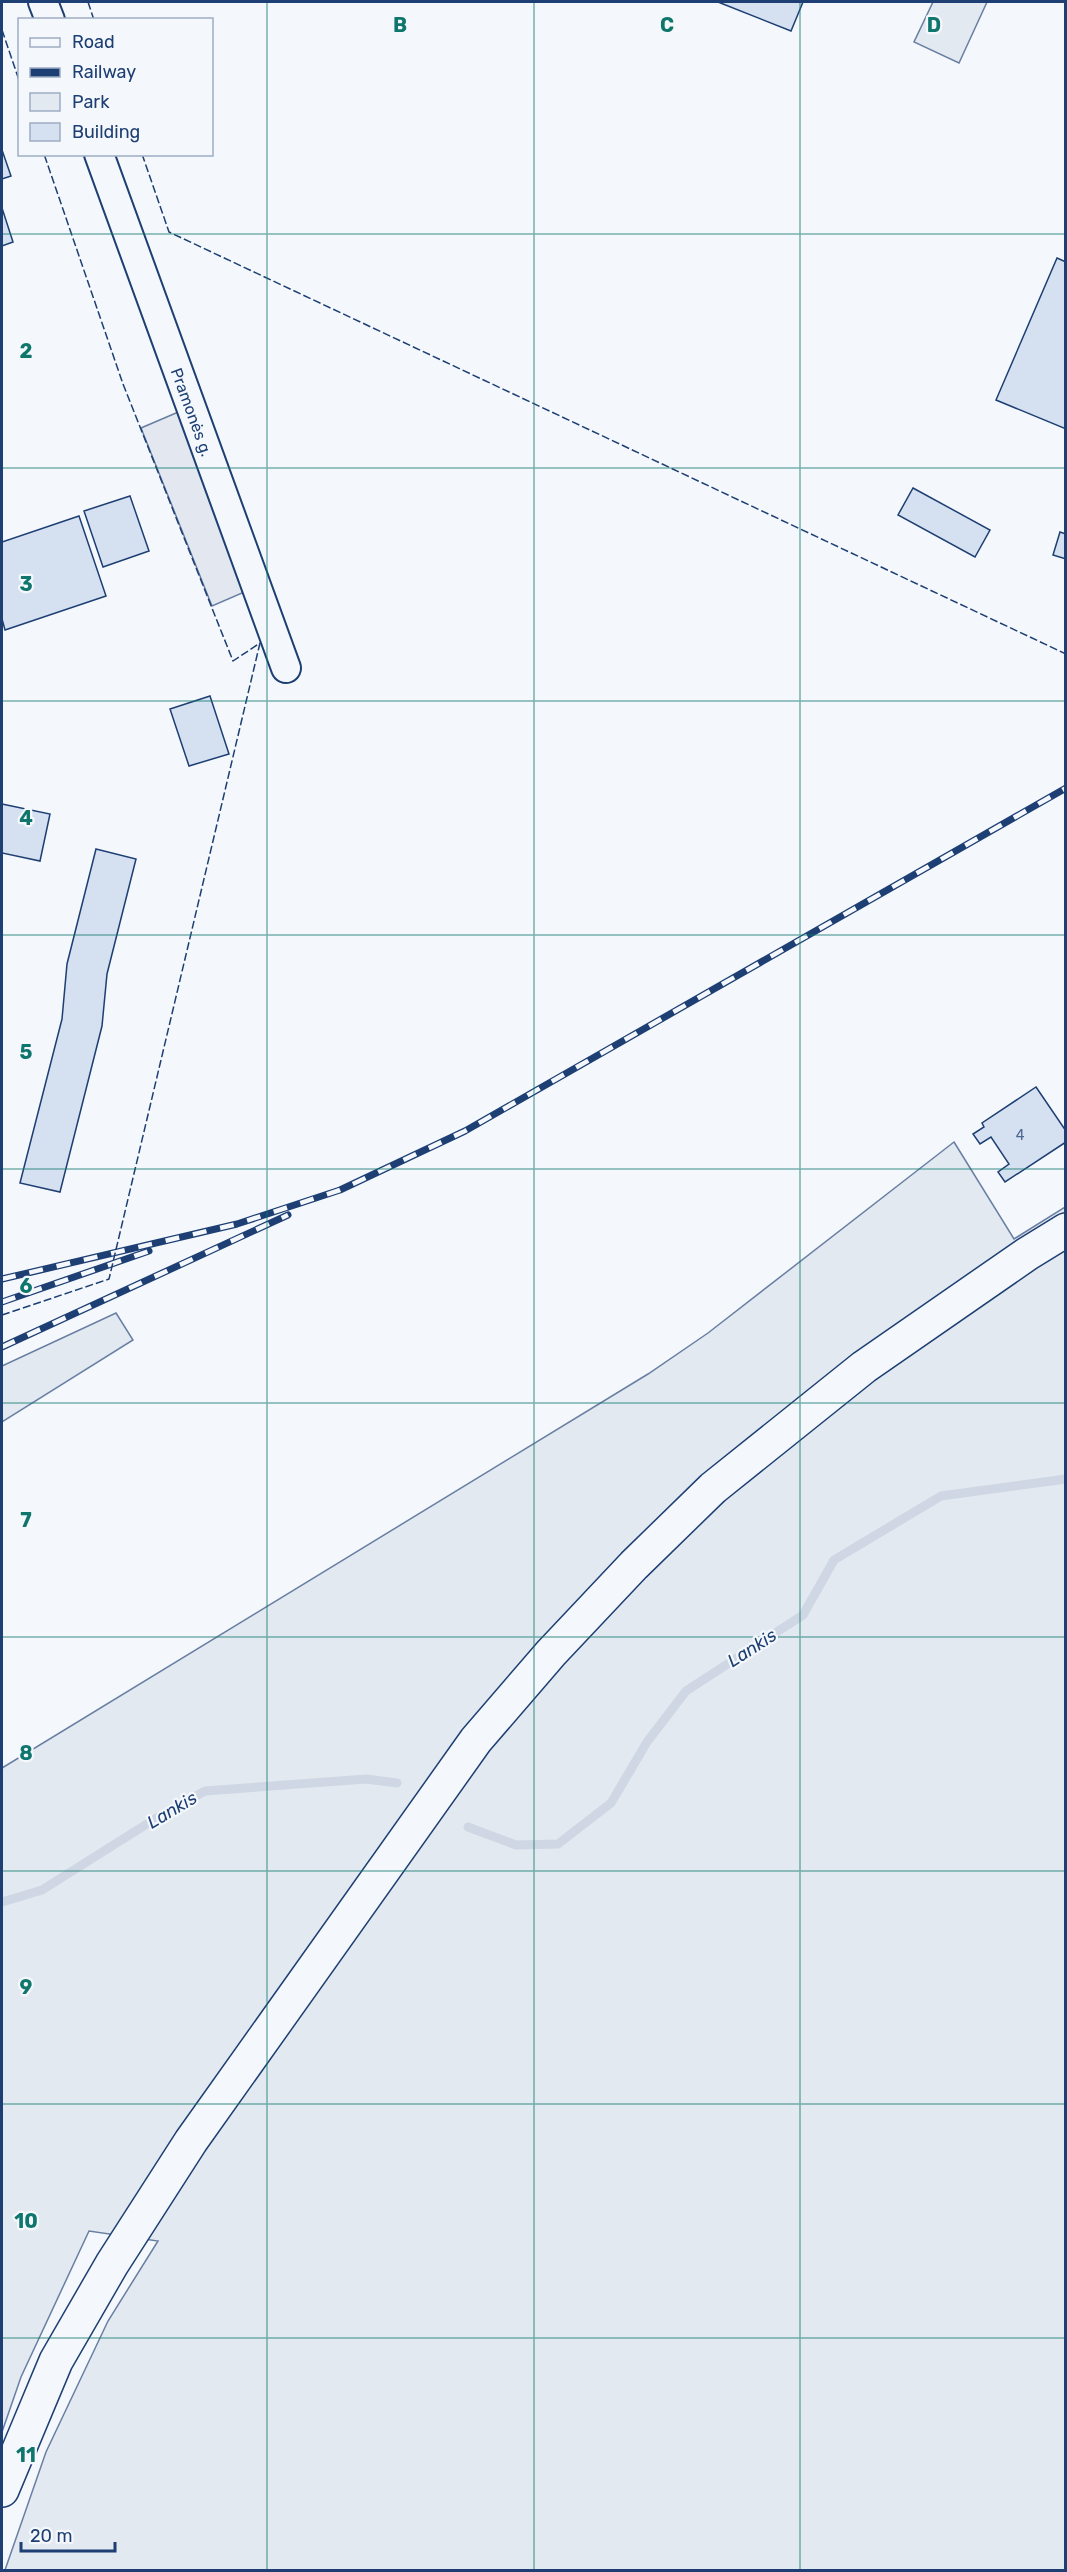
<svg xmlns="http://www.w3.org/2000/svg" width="1067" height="2572" viewBox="0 0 1067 2572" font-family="Rubik,sans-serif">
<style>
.green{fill:#e3e9f0;stroke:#687fa3;stroke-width:1.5}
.parking{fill:#e3e8f0;stroke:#687fa3;stroke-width:1.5}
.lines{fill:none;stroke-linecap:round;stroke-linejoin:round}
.stream{stroke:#cfd7e4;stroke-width:9}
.building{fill:#d5e0f0;stroke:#1d3f73;stroke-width:1.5}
.street-casing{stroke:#1d3f73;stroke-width:32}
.secondary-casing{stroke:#1d3f73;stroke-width:36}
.street{stroke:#f4f7fb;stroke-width:28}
.secondary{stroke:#f4f7fb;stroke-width:33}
.rail-casing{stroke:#1d3f73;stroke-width:7}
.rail{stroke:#f4f7fb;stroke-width:4.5;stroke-dasharray:14;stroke-linecap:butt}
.fence{stroke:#1d3f73;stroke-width:1.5;stroke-dasharray:8 3;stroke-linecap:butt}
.grid{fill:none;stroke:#0f766e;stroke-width:1.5;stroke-opacity:0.55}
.labels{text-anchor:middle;stroke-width:4.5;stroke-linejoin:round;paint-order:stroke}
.number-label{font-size:14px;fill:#4b6792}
.street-label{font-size:16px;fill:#1d3f73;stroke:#f4f7fb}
.water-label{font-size:18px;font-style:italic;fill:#1d3f73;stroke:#f4f7fb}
.grid-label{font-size:20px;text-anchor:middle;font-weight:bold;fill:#0f766e;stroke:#f4f7fb;stroke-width:4.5;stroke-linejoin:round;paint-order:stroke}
</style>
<rect width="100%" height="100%" fill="#f4f7fb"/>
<g class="green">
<path d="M 933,2 L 987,2 L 959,63 L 914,42 Z"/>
<path d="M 954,1142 L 1014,1239 L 1065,1207 L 1065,2570 L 5,2570 L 46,2452 L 108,2321 L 158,2241 L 89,2231 L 21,2377 L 2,2432 L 2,1768 L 648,1374 L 708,1333 Z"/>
<path d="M 116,1313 L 133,1340 L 2,1422 L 2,1366 Z"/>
</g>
<path class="parking" d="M 190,407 L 256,587 L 212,606 L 141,428 Z"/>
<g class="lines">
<g class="stream">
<path d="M 468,1827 L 516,1845 L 558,1844 L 611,1803 L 647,1742 L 686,1691 L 803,1615 L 834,1560 L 941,1496 L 1066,1479"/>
<path d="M 2,1902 L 42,1890 L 158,1817 L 205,1791 L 366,1779 L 397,1783"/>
</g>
</g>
<g class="building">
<path d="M 718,2 L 803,2 L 791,31 Z"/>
<path d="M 2,150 L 11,176 L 2,179 Z"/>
<path d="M 2,208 L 13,242 L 2,246 Z"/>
<path d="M 1057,258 L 1066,262 L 1066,429 L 996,400 Z"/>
<path d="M 913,488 L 990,530 L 975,557 L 898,515 Z"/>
<path d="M 130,496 L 149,551 L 103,567 L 84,511 Z"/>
<path d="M 79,516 L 106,596 L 5,630 L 2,619 L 2,542 Z"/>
<path d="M 1060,532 L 1066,534 L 1066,559 L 1053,555 Z"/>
<path d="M 210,696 L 229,754 L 189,766 L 170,709 Z"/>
<path d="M 2,804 L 50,814 L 40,861 L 2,853 Z"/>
<path d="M 96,849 L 136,859 L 107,974 L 102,1026 L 60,1192 L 20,1183 L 62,1019 L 67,964 Z"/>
<path d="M 1036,1087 L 1066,1131 L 1066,1142 L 1005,1182 L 998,1172 L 1009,1164 L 991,1137 L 980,1144 L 973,1134 L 984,1127 L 982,1123 Z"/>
</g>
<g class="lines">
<defs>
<g id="street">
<path d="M 43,2 L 50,20"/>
<path d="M 99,154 L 286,668"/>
</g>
<path id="secondary" d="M 2,2490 L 56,2361 L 112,2264 L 191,2141 L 476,1740 L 551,1653 L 634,1565 L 713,1488 L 864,1367 L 1027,1254 L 1066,1230"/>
</defs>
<use href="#street" class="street-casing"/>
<use href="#secondary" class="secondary-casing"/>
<use href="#street" class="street"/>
<use href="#secondary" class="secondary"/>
<defs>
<g id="rail">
<path d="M 2,1279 L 237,1224 L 340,1190 L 465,1131 L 1066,788"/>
<path d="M 2,1302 L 149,1251"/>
<path d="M 2,1347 L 288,1215"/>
</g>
</defs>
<use href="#rail" class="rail-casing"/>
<use href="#rail" class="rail"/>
<g class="fence">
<path d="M 88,2 L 94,20"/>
<path d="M 2,30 L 20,83"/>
<path d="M 142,154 L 169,232 L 1066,654"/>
<path d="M 2,1315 L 109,1279 L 260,643 L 233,661 L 123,384 L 44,154"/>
</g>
</g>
<path class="grid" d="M 267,2 L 267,2570M 534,2 L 534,2570M 800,2 L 800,2570M 2,234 L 1066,234M 2,468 L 1066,468M 2,701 L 1066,701M 2,935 L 1066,935M 2,1169 L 1066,1169M 2,1403 L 1066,1403M 2,1637 L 1066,1637M 2,1871 L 1066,1871M 2,2104 L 1066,2104M 2,2338 L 1066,2338"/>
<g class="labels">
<g class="number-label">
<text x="1020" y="1140">4</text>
</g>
<g class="street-label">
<text transform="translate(192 412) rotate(70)" y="6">Pramonės g.</text>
</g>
<g class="water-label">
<text transform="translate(752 1648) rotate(-33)" y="6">Lankis</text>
<text transform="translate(172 1810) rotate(-31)" y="6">Lankis</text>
</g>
</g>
<g class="grid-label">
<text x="400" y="32">B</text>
<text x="667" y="32">C</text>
<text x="934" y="32">D</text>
<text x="26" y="358">2</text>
<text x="26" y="591">3</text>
<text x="26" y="825">4</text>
<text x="26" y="1059">5</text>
<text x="26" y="1293">6</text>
<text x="26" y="1527">7</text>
<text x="26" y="1760">8</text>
<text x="26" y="1994">9</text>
<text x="26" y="2228">10</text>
<text x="26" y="2462">11</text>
</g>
<rect width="1067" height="2572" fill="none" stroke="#1d3f73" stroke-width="6"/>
<rect x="18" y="18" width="195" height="138" fill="#f4f7fb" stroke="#9eadc5" stroke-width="1.5"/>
<rect x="30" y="38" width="30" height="9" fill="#f4f7fb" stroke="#9eadc5" stroke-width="1.5"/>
<text x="72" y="48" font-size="18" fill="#1d3f73">Road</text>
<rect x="30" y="68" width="30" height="9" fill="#1d3f73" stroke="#9eadc5" stroke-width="1.5"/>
<text x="72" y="78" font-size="18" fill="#1d3f73">Railway</text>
<rect x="30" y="93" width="30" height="18" fill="#e3e9f0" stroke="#9eadc5" stroke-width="1.5"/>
<text x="72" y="108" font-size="18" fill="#1d3f73">Park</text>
<rect x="30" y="123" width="30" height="18" fill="#d5e0f0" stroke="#9eadc5" stroke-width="1.5"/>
<text x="72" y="138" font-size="18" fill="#1d3f73">Building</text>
<path d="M21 2542v9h94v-9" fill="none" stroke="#1d3f73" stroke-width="3"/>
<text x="30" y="2542" font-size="18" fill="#1d3f73" stroke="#f4f7fb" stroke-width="4.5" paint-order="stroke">20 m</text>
</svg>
